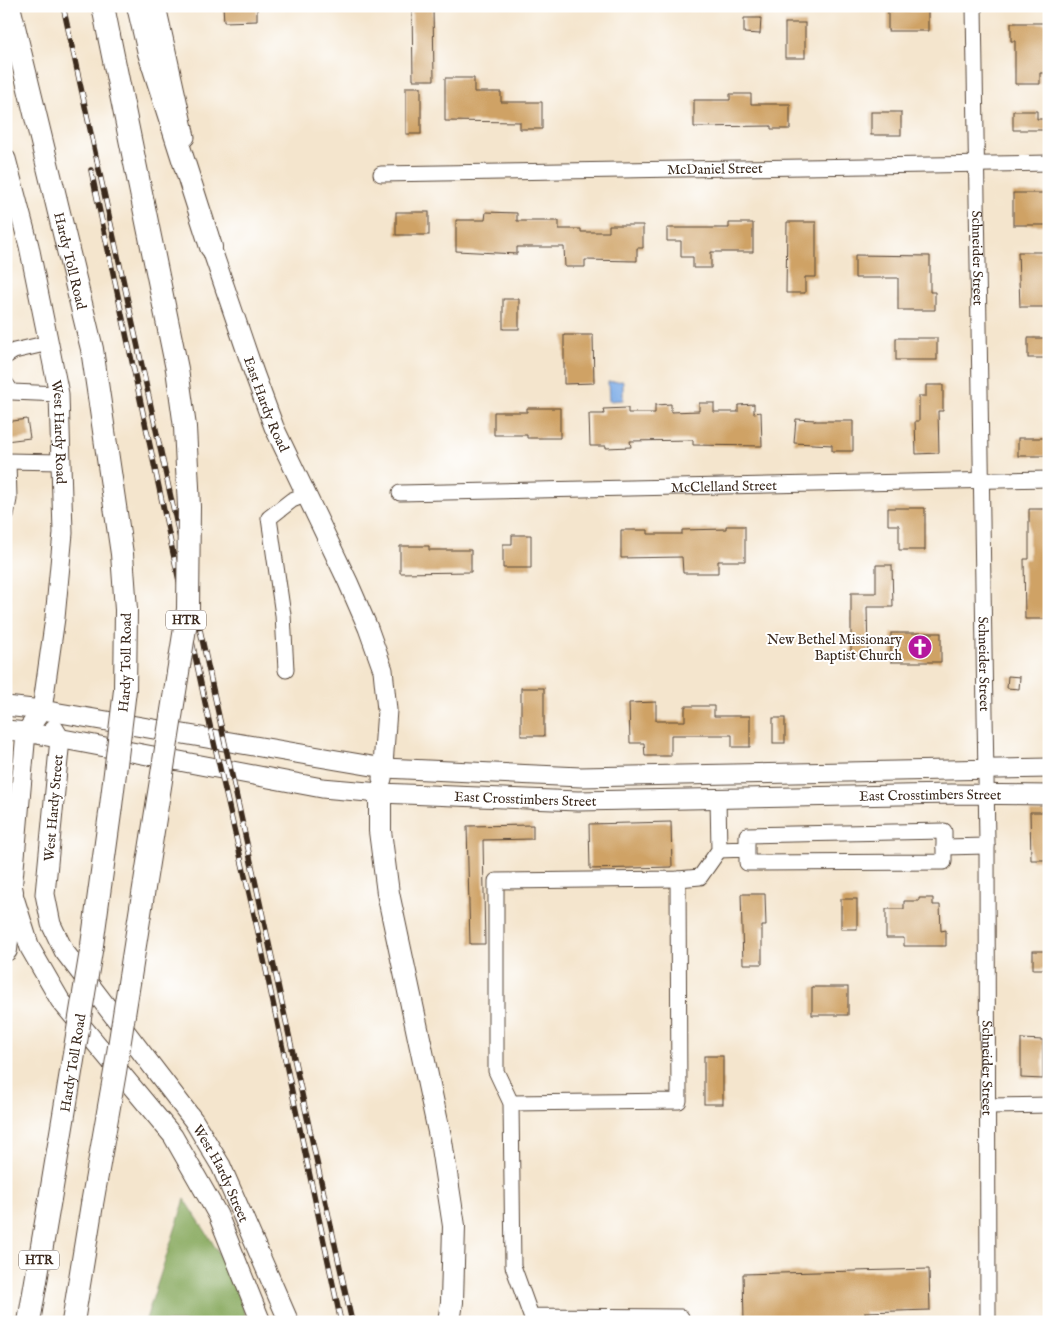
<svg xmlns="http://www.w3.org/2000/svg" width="1055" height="1328" viewBox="0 0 1055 1328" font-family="'IM FELL English',serif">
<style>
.forest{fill:#87a95d;stroke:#616a3e}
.water{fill:#7cabe6;stroke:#5c6a82}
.building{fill:#cfa265}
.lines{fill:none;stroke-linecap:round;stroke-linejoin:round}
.minor-casing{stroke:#574638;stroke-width:17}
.major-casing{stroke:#574638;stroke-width:21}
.highway-casing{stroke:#574638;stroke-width:24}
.minor{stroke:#fff;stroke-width:15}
.major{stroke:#fff;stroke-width:19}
.highway{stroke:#fff;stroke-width:22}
.rail-casing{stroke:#3b2a1e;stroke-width:5.5}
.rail{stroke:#fff;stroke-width:4;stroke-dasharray:11;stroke-linecap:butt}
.highway-bridge-casing{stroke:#574638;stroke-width:24;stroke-linecap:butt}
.highway-bridge{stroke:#fff;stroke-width:22}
.labels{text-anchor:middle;stroke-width:4;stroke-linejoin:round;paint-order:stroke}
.shield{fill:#fff;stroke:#766a62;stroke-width:1}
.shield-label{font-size:12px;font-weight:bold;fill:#3b2a1e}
.street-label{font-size:14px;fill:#3b2a1e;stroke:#fff}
.poi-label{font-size:14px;fill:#3b2a1e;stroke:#fff;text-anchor:end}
</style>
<rect width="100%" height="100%" fill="#fff"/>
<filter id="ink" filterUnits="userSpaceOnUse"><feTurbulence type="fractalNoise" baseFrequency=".02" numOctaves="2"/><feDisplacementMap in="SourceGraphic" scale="10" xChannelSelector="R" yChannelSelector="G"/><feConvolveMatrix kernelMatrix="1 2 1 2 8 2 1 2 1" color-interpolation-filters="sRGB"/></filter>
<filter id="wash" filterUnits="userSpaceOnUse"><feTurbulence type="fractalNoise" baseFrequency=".0096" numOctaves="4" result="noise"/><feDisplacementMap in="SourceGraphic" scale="20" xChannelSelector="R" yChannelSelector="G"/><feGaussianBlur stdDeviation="1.12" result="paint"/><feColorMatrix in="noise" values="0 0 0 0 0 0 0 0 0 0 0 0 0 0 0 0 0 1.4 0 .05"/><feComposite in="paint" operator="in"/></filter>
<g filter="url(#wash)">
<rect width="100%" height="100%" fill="#f4e5cd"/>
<path class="forest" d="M 185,1199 C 210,1239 236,1275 247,1322 L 145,1322 Z"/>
<path class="water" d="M 623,381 L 623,400 L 609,401 L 608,382 Z"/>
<g id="blocks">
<g class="building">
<path d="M 223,6 L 257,6 L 257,21 L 224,22 Z"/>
<path d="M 412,6 L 433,6 L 434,80 L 413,80 Z"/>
<rect x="888" y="11" width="40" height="20"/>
<path d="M 744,18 L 761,18 L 760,34 L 744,33 Z"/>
<rect x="785" y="23" width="20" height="35"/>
<path d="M 1011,23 L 1049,23 L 1048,73 L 1040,73 L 1040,84 L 1015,84 L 1015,41 L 1011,41 Z"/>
<path d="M 445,78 L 474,78 L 474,92 L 501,92 L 501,102 L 542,102 L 542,129 L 520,129 L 520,122 L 445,121 Z"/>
<rect x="406" y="87" width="15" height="47"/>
<path d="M 730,94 L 751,94 L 751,104 L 790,104 L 790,129 L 771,129 L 771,126 L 694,127 L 694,100 L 730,100 Z"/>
<path d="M 1013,111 L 1037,111 L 1037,119 L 1049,119 L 1049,130 L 1013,130 Z"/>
<rect x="871" y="112" width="30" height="23"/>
<rect x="1013" y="193" width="36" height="32"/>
<rect x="396" y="212" width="33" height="23"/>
<path d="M 486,212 L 517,213 L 517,221 L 559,221 L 559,229 L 581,229 L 581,232 L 609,232 L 609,225 L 643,225 L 643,248 L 637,248 L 637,261 L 585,260 L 585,267 L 565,267 L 564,247 L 517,247 L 517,254 L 456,251 L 456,220 L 485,220 Z"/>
<path d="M 787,222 L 816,222 L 816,277 L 805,277 L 805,293 L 786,293 Z"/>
<path d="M 729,223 L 753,223 L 753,252 L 711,252 L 711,268 L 693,268 L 693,257 L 681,257 L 681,241 L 667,241 L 667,228 L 729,228 Z"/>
<path d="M 1018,252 L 1046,252 L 1048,307 L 1020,307 Z"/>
<path d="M 855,255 L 930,256 L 930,292 L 935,292 L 935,310 L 898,310 L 898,278 L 855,278 Z"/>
<rect x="503" y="299" width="16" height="30"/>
<path d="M 564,335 L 593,335 L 594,383 L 564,384 Z"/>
<rect x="896" y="338" width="41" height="22"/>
<rect x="1028" y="338" width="21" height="20"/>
<path d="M 926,385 L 943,385 L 943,411 L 938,411 L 939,453 L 916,454 L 915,421 L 919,421 L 919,396 L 926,396 Z"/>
<path d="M 699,403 L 714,403 L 714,412 L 738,412 L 738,405 L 754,404 L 754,413 L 761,412 L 762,446 L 693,445 L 693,440 L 630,441 L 631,447 L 606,448 L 606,446 L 590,446 L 589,414 L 604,414 L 603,409 L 628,408 L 628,413 L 655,413 L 655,405 L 671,404 L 671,412 L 699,411 Z"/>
<path d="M 527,408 L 560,408 L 560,438 L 527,438 L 527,435 L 494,435 L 494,412 L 527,412 Z"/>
<path d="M 27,419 L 30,438 L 6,441 L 6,422 Z"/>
<path d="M 796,419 L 815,420 L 815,421 L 853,421 L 853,451 L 832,451 L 832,445 L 794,443 Z"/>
<rect x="1018" y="438" width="29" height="18"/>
<path d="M 888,508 L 925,508 L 925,550 L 899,550 L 899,525 L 888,525 Z"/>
<path d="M 1029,509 L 1049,509 L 1049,619 L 1025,619 L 1024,559 L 1029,559 Z"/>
<path d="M 726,526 L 745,526 L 745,561 L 718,561 L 718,573 L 683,573 L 682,557 L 621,558 L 621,530 L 648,530 L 648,534 L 682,534 L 682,530 L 726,529 Z"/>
<path d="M 512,535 L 531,535 L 531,568 L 503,568 L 503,544 L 512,544 Z"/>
<path d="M 400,546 L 429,546 L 429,550 L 471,550 L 471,572 L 400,573 Z"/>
<path d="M 876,565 L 892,565 L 893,607 L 867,607 L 868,655 L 851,655 L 851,593 L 876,593 Z"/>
<rect x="891" y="633" width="50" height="29"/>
<path d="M 1008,676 L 1020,677 L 1019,689 L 1007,688 Z"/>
<rect x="521" y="688" width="23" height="48"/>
<path d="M 656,702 L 656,721 L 685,721 L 685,706 L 714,706 L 714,716 L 750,716 L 750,747 L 732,747 L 732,735 L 671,735 L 671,756 L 645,756 L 644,743 L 630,743 L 629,703 Z"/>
<rect x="773" y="718" width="12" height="25"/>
<path d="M 1030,812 L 1046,812 L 1046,860 L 1031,860 Z"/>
<path d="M 671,822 L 672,867 L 590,869 L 589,824 Z"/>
<path d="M 533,825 L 533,839 L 483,840 L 485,944 L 470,944 L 467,826 Z"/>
<path d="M 741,894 L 765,894 L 766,926 L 762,926 L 762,964 L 743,964 Z"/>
<path d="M 919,898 L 933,898 L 933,905 L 940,905 L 941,931 L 946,930 L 946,946 L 904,946 L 904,938 L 886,938 L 886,909 L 904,909 L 904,901 L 919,901 Z"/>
<rect x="841" y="899" width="16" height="30"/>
<rect x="1033" y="951" width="16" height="18"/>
<rect x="812" y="987" width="36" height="28"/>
<path d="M 1021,1039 L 1043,1040 L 1043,1079 L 1021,1078 Z"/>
<rect x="704" y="1056" width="19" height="48"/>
<path d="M 929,1269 L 930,1310 L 865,1312 L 865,1322 L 744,1322 L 743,1274 Z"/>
</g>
</g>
</g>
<g filter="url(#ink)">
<use href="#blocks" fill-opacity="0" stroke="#574638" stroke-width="1"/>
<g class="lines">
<defs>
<g id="minor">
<path id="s1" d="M 974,6 L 987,842 L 988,1322"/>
<path id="s2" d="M 381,174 L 1049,163"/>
<path d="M 6,356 L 14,351 L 49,343"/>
<path d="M 6,384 L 12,392 L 59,394"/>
<path d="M 6,461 L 61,462"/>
<path id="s3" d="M 400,493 L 1049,479"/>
<path d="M 6,515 L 9,499 L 8,461"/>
<path d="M 286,670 L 283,615 L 269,518 L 292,500 L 305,495"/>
<path d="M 944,847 L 987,846"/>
<path d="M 719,850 L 747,849 L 747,835 L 944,831 L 944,862 L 747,863 L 747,849"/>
<path d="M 511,1103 L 679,1101 L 678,879"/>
<path d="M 988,1106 L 1049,1105"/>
<path d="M 681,1322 L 681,1317 L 531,1316 L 513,1266 L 511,1103 L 496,1071 L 496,881 L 678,879 L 700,877 L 719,850 L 718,798"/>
</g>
<g id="major">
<path d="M 156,6 L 185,137"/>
<path id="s4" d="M 6,159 L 29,246 L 59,394 L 63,533 L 55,618 L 42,710 L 26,732 L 12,891 L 30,948 L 60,1000 L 173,1136 L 218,1215 L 261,1322"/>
<path id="s5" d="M 208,234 L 211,247 L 254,373 L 274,427 L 348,582 L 368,628 L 383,670 L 387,710 L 382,779"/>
<path d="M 6,706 L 42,710 L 384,768 L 581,777 L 1049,768"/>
<path id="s6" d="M 54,729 L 60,739 L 45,894 L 51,924 L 64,951 L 194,1121 L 221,1166 L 289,1322"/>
<path id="s7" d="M 6,730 L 26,732 L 322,788 L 380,793 L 578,801 L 951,794 L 1049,795"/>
</g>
<g id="highway">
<path id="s8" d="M 9,6 L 92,349 L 122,554 L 126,610"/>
<path d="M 103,6 L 109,36"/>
<path d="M 138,6 L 149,53 L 211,247"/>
<path d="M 380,793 L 380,831 L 388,893 L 441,1141 L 454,1226 L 452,1302 L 449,1322"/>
<path d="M 6,950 L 12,891"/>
<path d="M 29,1322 L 50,1199"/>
<path d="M 73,1322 L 92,1204"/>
</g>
</defs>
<use href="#minor" class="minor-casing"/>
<use href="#major" class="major-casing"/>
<use href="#highway" class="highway-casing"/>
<use href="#minor" class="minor"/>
<use href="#major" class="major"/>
<use href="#highway" class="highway"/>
<defs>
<g id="rail">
<path d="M 63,6 L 352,1322"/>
<path d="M 91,170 L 209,721 L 258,932 L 341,1322"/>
</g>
</defs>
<use href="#rail" class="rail-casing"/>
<use href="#rail" class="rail"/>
<defs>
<g id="highway-bridge">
<path id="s9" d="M 50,1199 L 92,945 L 111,806 L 125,690 L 126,610"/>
<path d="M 92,1204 L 115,1072 L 188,609 L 189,507 L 185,427 L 177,369 L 109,36"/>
</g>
</defs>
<use href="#highway-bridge" class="highway-bridge-casing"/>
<use href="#highway-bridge" class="highway-bridge"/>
</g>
</g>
<defs>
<symbol id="church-disc" viewBox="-11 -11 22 22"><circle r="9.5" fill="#b5179e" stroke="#fff"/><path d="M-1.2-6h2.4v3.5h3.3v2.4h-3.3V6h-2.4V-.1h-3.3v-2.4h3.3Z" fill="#fff"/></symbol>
</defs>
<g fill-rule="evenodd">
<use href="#church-disc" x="906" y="633" width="28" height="28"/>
</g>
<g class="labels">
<g class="shield">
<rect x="166" y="610.5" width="40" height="19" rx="4"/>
<rect x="19" y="1250.5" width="40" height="19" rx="4"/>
</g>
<g class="shield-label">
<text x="186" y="624">HTR</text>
<text x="39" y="1264">HTR</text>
</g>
<g class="street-label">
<text dy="5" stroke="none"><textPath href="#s2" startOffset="334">McDaniel Street</textPath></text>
<text dy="5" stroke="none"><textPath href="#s1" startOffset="252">Schneider Street</textPath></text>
<text dy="5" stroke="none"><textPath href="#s8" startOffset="262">Hardy Toll Road</textPath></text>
<text dy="5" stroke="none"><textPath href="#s5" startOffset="180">East Hardy Road</textPath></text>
<text dy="5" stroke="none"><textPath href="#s4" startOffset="279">West Hardy Road</textPath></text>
<text dy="5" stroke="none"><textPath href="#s3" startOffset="324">McClelland Street</textPath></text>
<text dy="5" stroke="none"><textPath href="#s9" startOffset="542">Hardy Toll Road</textPath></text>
<text dy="5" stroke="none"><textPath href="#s1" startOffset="658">Schneider Street</textPath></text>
<text dy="5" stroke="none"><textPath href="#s7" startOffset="930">East Crosstimbers Street</textPath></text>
<text dy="5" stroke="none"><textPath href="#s7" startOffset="525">East Crosstimbers Street</textPath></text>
<text transform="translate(53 808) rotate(-85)" y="5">West Hardy Street</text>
<text dy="5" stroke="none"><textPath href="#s9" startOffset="138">Hardy Toll Road</textPath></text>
<text dy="5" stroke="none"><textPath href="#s1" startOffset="1062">Schneider Street</textPath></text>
<text dy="5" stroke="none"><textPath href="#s6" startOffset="501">West Hardy Street</textPath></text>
</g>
<g class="poi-label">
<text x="902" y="644">New Bethel Missionary<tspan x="902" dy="16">Baptist Church</tspan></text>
</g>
</g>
<rect width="1055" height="1328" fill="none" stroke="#fff" stroke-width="25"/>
</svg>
